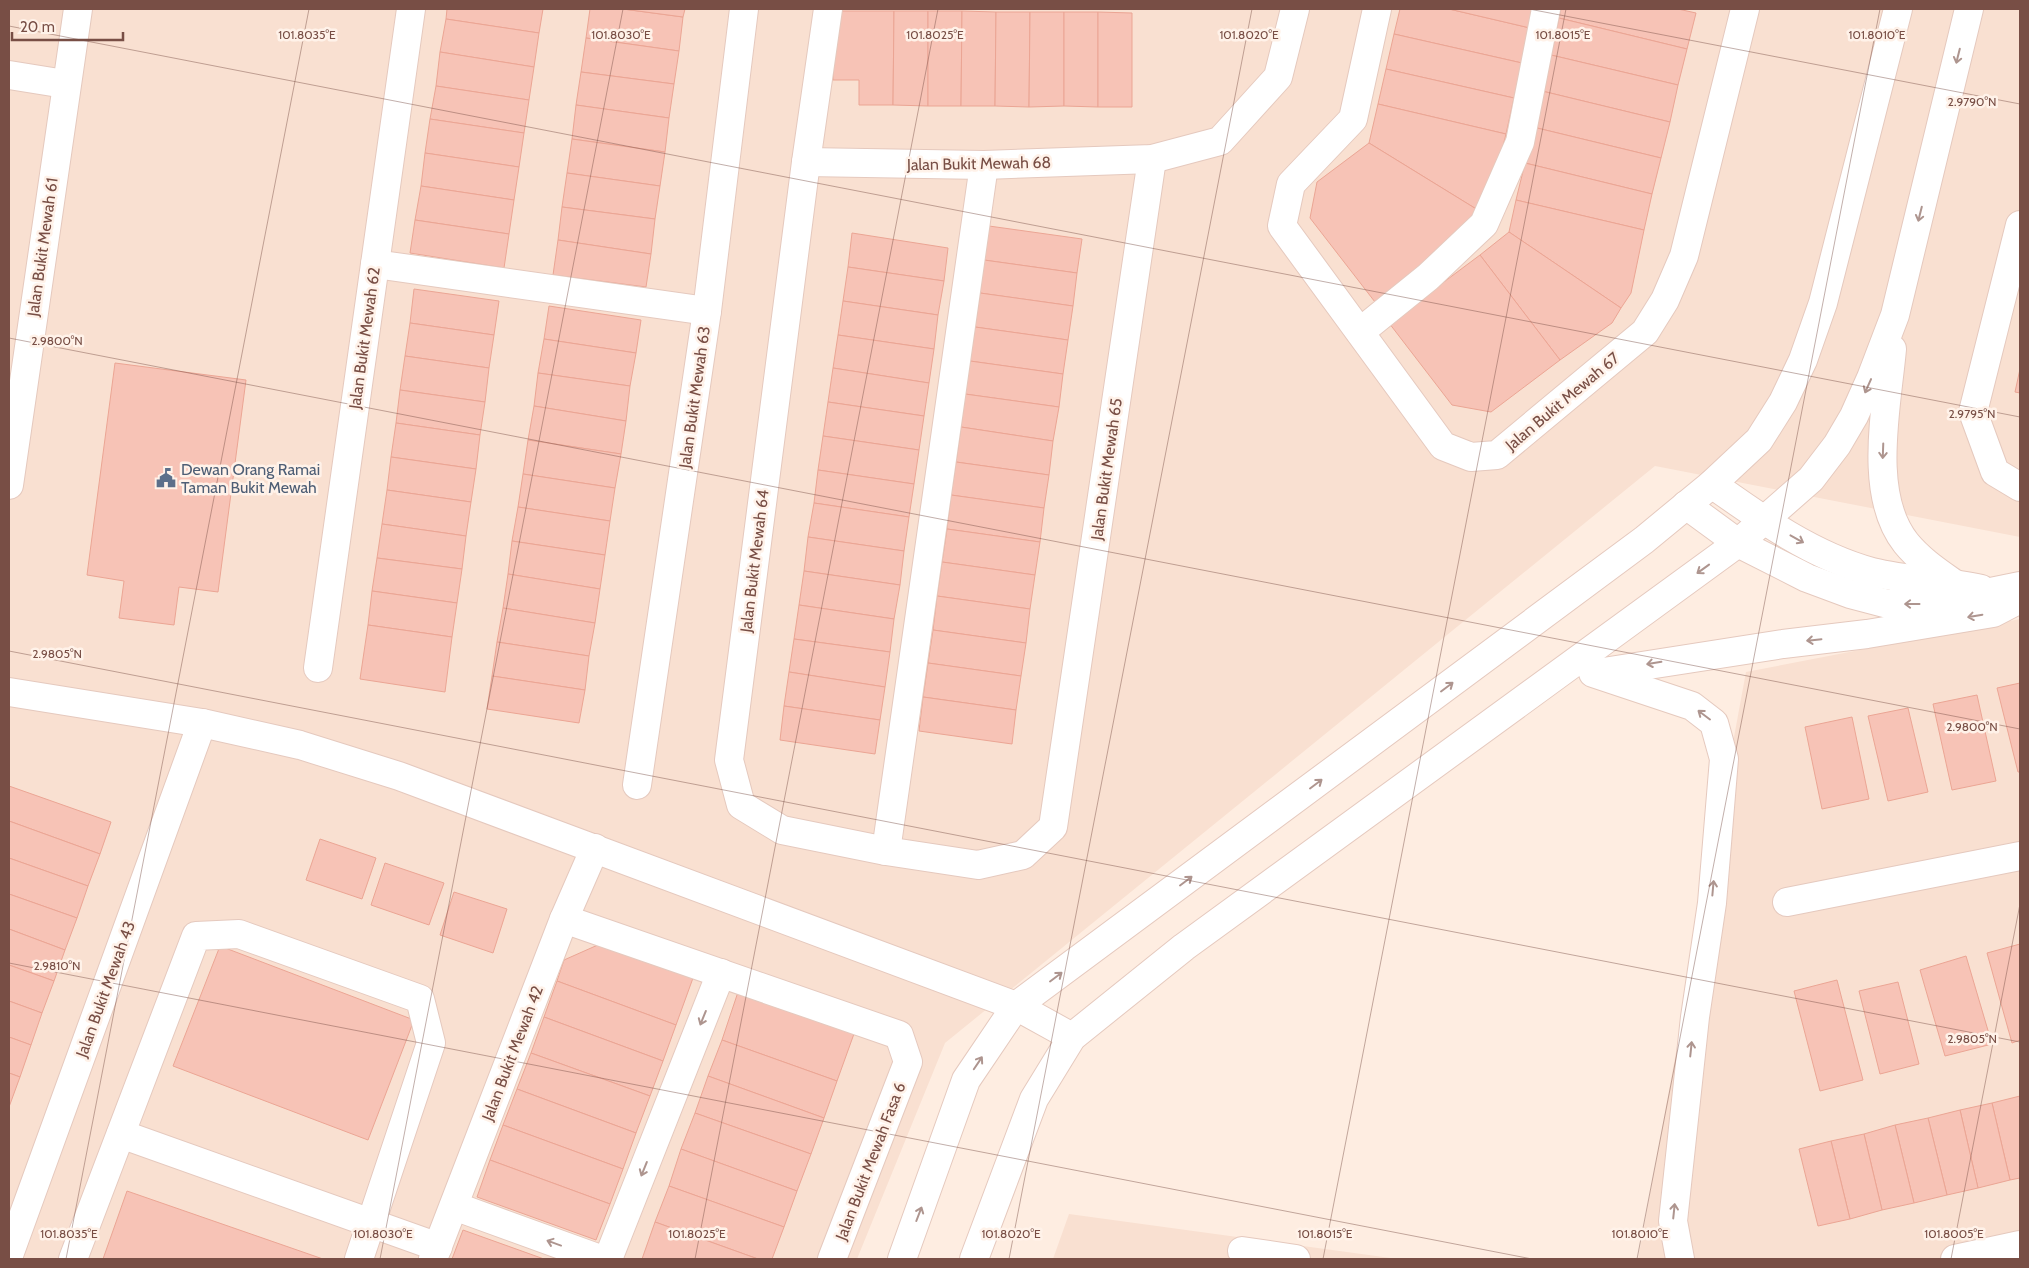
<svg xmlns="http://www.w3.org/2000/svg" width="2029" height="1268" viewBox="0 0 2029 1268" font-family="Cabin,sans-serif">
<style>
.residential{fill:#f9e0d1}
.building{fill:#f7c3b6;stroke:#eba594}
.lines{fill:none;stroke-linecap:round;stroke-linejoin:round}
.minor-casing{stroke:#e5c9be;stroke-width:30}
.minor{stroke:#fff;stroke-width:28}
.oneway{stroke:#ae958f}
.ticks{fill:none;stroke:#784e45;stroke-width:1;stroke-opacity:0.45}
.labels{text-anchor:middle;stroke-width:5;stroke-linejoin:round;paint-order:stroke}
.street-label{font-size:16px;fill:#784e45;stroke:#fff2e9}
.service-label{font-size:16px;fill:#4e5e75;stroke:#fff2e9;text-anchor:start}
.ticks-label{font-size:12px;text-anchor:middle;fill:#784e45;stroke:#fff2e9;stroke-width:5;stroke-linejoin:round;paint-order:stroke}
</style>
<rect width="100%" height="100%" fill="#feede1"/>
<g class="residential">
<path d="M 9,9 L 2020,9 L 2020,537 L 1655,466 L 945,1043 L 857,1259 L 9,1259 Z"/>
<path d="M 2020,619 L 2020,1259 L 1638,1259 L 1746,672 Z"/>
<path d="M 1069,1214 L 1398,1259 L 1053,1259 Z"/>
</g>
<g class="building">
<path d="M 447,9 L 543,9 L 539,33 L 446,19 Z"/>
<path d="M 590,9 L 623,9 L 683,17 L 679,51 L 586,38 Z"/>
<path d="M 623,9 L 685,9 L 683,17 Z"/>
<path d="M 1400,9 L 1449,9 L 1530,28 L 1522,63 L 1394,34 Z"/>
<path d="M 1449,9 L 1535,9 L 1530,28 Z"/>
<path d="M 1561,9 L 1678,9 L 1696,13 L 1687,49 L 1559,18 Z"/>
<path d="M 833,11 L 894,11 L 893,105 L 859,105 L 859,80 L 833,80 Z"/>
<path d="M 894,11 L 928,11 L 928,106 L 893,105 Z"/>
<path d="M 928,11 L 962,11 L 961,106 L 928,106 Z"/>
<path d="M 962,11 L 996,12 L 995,106 L 961,106 Z"/>
<path d="M 996,12 L 1030,12 L 1029,107 L 995,106 Z"/>
<path d="M 1030,12 L 1064,12 L 1064,106 L 1029,107 Z"/>
<path d="M 1064,12 L 1098,12 L 1098,107 L 1064,106 Z"/>
<path d="M 1098,12 L 1132,13 L 1132,107 L 1098,107 Z"/>
<path d="M 1559,18 L 1687,49 L 1678,85 L 1551,55 Z"/>
<path d="M 446,19 L 539,33 L 534,67 L 440,52 Z"/>
<path d="M 1394,34 L 1522,63 L 1514,98 L 1386,69 Z"/>
<path d="M 586,38 L 679,51 L 674,84 L 581,72 Z"/>
<path d="M 440,52 L 534,67 L 529,100 L 436,86 Z"/>
<path d="M 1551,55 L 1678,85 L 1670,122 L 1542,91 Z"/>
<path d="M 1386,69 L 1514,98 L 1506,134 L 1378,104 Z"/>
<path d="M 581,72 L 674,84 L 669,118 L 576,105 Z"/>
<path d="M 436,86 L 529,100 L 524,133 L 430,119 Z"/>
<path d="M 1542,91 L 1670,122 L 1661,158 L 1533,127 Z"/>
<path d="M 1378,104 L 1506,134 L 1486,215 L 1369,143 Z"/>
<path d="M 576,105 L 669,118 L 665,152 L 572,139 Z"/>
<path d="M 430,119 L 524,133 L 519,167 L 425,153 Z"/>
<path d="M 1533,127 L 1661,158 L 1652,194 L 1525,163 Z"/>
<path d="M 572,139 L 665,152 L 660,186 L 567,173 Z"/>
<path d="M 1369,143 L 1486,215 L 1375,302 L 1310,218 L 1317,182 Z"/>
<path d="M 425,153 L 519,167 L 514,200 L 421,186 Z"/>
<path d="M 1525,163 L 1652,194 L 1644,230 L 1516,200 Z"/>
<path d="M 567,173 L 660,186 L 655,219 L 562,207 Z"/>
<path d="M 421,186 L 514,200 L 509,234 L 415,220 Z"/>
<path d="M 1516,200 L 1644,230 L 1631,293 L 1621,308 L 1509,232 Z"/>
<path d="M 562,207 L 655,219 L 651,254 L 558,240 Z"/>
<path d="M 415,220 L 509,234 L 504,268 L 410,253 Z"/>
<path d="M 989,226 L 1082,239 L 1077,273 L 984,260 Z"/>
<path d="M 1509,232 L 1621,308 L 1612,323 L 1560,360 L 1480,255 Z"/>
<path d="M 852,233 L 948,248 L 944,281 L 848,267 Z"/>
<path d="M 558,240 L 651,254 L 646,287 L 553,275 Z"/>
<path d="M 1480,255 L 1560,360 L 1491,412 L 1452,405 L 1389,323 Z"/>
<path d="M 984,260 L 1077,273 L 1073,306 L 980,293 Z"/>
<path d="M 848,267 L 944,281 L 938,315 L 843,301 Z"/>
<path d="M 414,289 L 499,301 L 494,335 L 410,323 Z"/>
<path d="M 980,293 L 1073,306 L 1068,340 L 975,327 Z"/>
<path d="M 843,301 L 938,315 L 934,349 L 838,335 Z"/>
<path d="M 549,306 L 641,320 L 636,353 L 544,339 Z"/>
<path d="M 410,323 L 494,335 L 489,368 L 405,356 Z"/>
<path d="M 975,327 L 1068,340 L 1063,374 L 970,361 Z"/>
<path d="M 838,335 L 934,349 L 929,383 L 833,368 Z"/>
<path d="M 544,339 L 636,353 L 630,386 L 538,373 Z"/>
<path d="M 405,356 L 489,368 L 485,402 L 400,390 Z"/>
<path d="M 970,361 L 1063,374 L 1059,407 L 965,394 Z"/>
<path d="M 115,363 L 246,380 L 218,592 L 179,587 L 174,625 L 119,618 L 124,581 L 87,575 Z"/>
<path d="M 833,368 L 929,383 L 924,416 L 828,402 Z"/>
<path d="M 2020,369 L 2020,393 L 2015,392 Z"/>
<path d="M 538,373 L 630,386 L 626,421 L 534,406 Z"/>
<path d="M 400,390 L 485,402 L 480,435 L 396,423 Z"/>
<path d="M 965,394 L 1059,407 L 1053,441 L 961,427 Z"/>
<path d="M 828,402 L 924,416 L 919,450 L 823,436 Z"/>
<path d="M 534,406 L 626,421 L 621,454 L 528,440 Z"/>
<path d="M 396,423 L 480,435 L 476,469 L 391,457 Z"/>
<path d="M 961,427 L 1053,441 L 1049,475 L 956,462 Z"/>
<path d="M 823,436 L 919,450 L 914,484 L 818,470 Z"/>
<path d="M 528,440 L 621,454 L 615,488 L 523,474 Z"/>
<path d="M 391,457 L 476,469 L 471,502 L 387,490 Z"/>
<path d="M 956,462 L 1049,475 L 1044,508 L 951,495 Z"/>
<path d="M 818,470 L 914,484 L 909,517 L 814,503 Z"/>
<path d="M 523,474 L 615,488 L 610,521 L 518,507 Z"/>
<path d="M 387,490 L 471,502 L 466,536 L 382,524 Z"/>
<path d="M 951,495 L 1044,508 L 1040,542 L 947,529 Z"/>
<path d="M 814,503 L 909,517 L 904,551 L 808,537 Z"/>
<path d="M 518,507 L 610,521 L 605,555 L 512,541 Z"/>
<path d="M 382,524 L 466,536 L 462,569 L 377,558 Z"/>
<path d="M 947,529 L 1040,542 L 1035,575 L 942,562 Z"/>
<path d="M 808,537 L 904,551 L 900,585 L 804,571 Z"/>
<path d="M 512,541 L 605,555 L 600,589 L 508,574 Z"/>
<path d="M 377,558 L 462,569 L 457,603 L 372,591 Z"/>
<path d="M 942,562 L 1035,575 L 1030,609 L 937,596 Z"/>
<path d="M 804,571 L 900,585 L 894,619 L 799,605 Z"/>
<path d="M 508,574 L 600,589 L 595,623 L 503,608 Z"/>
<path d="M 372,591 L 457,603 L 452,637 L 368,625 Z"/>
<path d="M 937,596 L 1030,609 L 1026,643 L 933,630 Z"/>
<path d="M 799,605 L 894,619 L 890,652 L 794,639 Z"/>
<path d="M 503,608 L 595,623 L 589,656 L 497,642 Z"/>
<path d="M 368,625 L 452,637 L 445,692 L 360,679 Z"/>
<path d="M 933,630 L 1026,643 L 1021,676 L 928,663 Z"/>
<path d="M 794,639 L 890,652 L 885,687 L 789,672 Z"/>
<path d="M 497,642 L 589,656 L 585,690 L 492,676 Z"/>
<path d="M 928,663 L 1021,676 L 1016,710 L 923,697 Z"/>
<path d="M 789,672 L 885,687 L 880,720 L 784,706 Z"/>
<path d="M 492,676 L 585,690 L 579,723 L 487,709 Z"/>
<path d="M 2020,683 L 2020,772 L 2018,772 L 1997,688 Z"/>
<path d="M 1977,695 L 1996,781 L 1952,790 L 1933,704 Z"/>
<path d="M 923,697 L 1016,710 L 1012,744 L 919,731 Z"/>
<path d="M 784,706 L 880,720 L 875,754 L 780,740 Z"/>
<path d="M 1908,708 L 1928,792 L 1888,801 L 1868,716 Z"/>
<path d="M 1852,717 L 1869,799 L 1822,809 L 1805,727 Z"/>
<path d="M 9,786 L 111,822 L 100,854 L 9,821 Z"/>
<path d="M 9,821 L 100,854 L 88,886 L 9,858 Z"/>
<path d="M 320,839 L 376,858 L 362,899 L 306,880 Z"/>
<path d="M 9,858 L 88,886 L 77,918 L 9,894 Z"/>
<path d="M 385,863 L 444,883 L 429,925 L 371,905 Z"/>
<path d="M 454,892 L 507,909 L 493,953 L 440,935 Z"/>
<path d="M 9,894 L 77,918 L 65,950 L 9,929 Z"/>
<path d="M 9,929 L 65,950 L 54,981 L 9,965 Z"/>
<path d="M 600,944 L 693,978 L 676,1025 L 557,981 L 564,960 Z"/>
<path d="M 2020,944 L 2020,1040 L 2012,1043 L 1987,953 Z"/>
<path d="M 220,946 L 414,1020 L 368,1140 L 173,1066 Z"/>
<path d="M 1966,956 L 1992,1044 L 1945,1056 L 1920,970 Z"/>
<path d="M 9,965 L 54,981 L 42,1013 L 9,1001 Z"/>
<path d="M 1837,980 L 1863,1080 L 1820,1091 L 1794,991 Z"/>
<path d="M 557,981 L 676,1025 L 663,1061 L 544,1017 Z"/>
<path d="M 1898,982 L 1919,1064 L 1880,1074 L 1859,991 Z"/>
<path d="M 739,989 L 855,1031 L 837,1081 L 722,1040 Z"/>
<path d="M 9,1001 L 42,1013 L 31,1045 L 9,1037 Z"/>
<path d="M 544,1017 L 663,1061 L 650,1096 L 531,1053 Z"/>
<path d="M 9,1037 L 31,1045 L 20,1077 L 9,1073 Z"/>
<path d="M 722,1040 L 837,1081 L 824,1118 L 708,1076 Z"/>
<path d="M 531,1053 L 650,1096 L 636,1133 L 517,1089 Z"/>
<path d="M 9,1073 L 20,1077 L 9,1107 Z"/>
<path d="M 708,1076 L 824,1118 L 811,1154 L 695,1113 Z"/>
<path d="M 517,1089 L 636,1133 L 623,1169 L 503,1125 Z"/>
<path d="M 2020,1096 L 2020,1178 L 2010,1180 L 1992,1103 Z"/>
<path d="M 1992,1103 L 2010,1180 L 1978,1188 L 1960,1110 Z"/>
<path d="M 1960,1110 L 1978,1188 L 1947,1195 L 1928,1118 Z"/>
<path d="M 695,1113 L 811,1154 L 797,1191 L 681,1149 Z"/>
<path d="M 1928,1118 L 1947,1195 L 1914,1203 L 1895,1125 Z"/>
<path d="M 503,1125 L 623,1169 L 610,1204 L 490,1160 Z"/>
<path d="M 1895,1125 L 1914,1203 L 1882,1210 L 1864,1134 Z"/>
<path d="M 1864,1134 L 1882,1210 L 1850,1219 L 1831,1141 Z"/>
<path d="M 1831,1141 L 1850,1219 L 1818,1226 L 1799,1149 Z"/>
<path d="M 681,1149 L 797,1191 L 784,1227 L 669,1186 Z"/>
<path d="M 490,1160 L 610,1204 L 596,1240 L 477,1197 Z"/>
<path d="M 669,1186 L 784,1227 L 772,1259 L 758,1259 L 655,1222 Z"/>
<path d="M 127,1191 L 323,1259 L 103,1259 Z"/>
<path d="M 655,1222 L 758,1259 L 642,1259 Z"/>
<path d="M 463,1230 L 544,1259 L 452,1259 Z"/>
</g>
<g class="lines">
<defs>
<g id="minor">
<path d="M 828,9 L 806,162 L 729,760 L 741,805 L 782,830 L 886,851 L 978,865 L 1023,855 L 1053,827 L 1152,159"/>
<path d="M 1377,9 L 1353,119 L 1291,184 L 1282,226 L 1443,446 L 1471,457 L 1497,455 L 1645,332 L 1665,300 L 1684,256 L 1745,9"/>
<path d="M 9,75 L 65,84"/>
<path d="M 806,162 L 984,165 L 1152,159 L 1220,141 L 1278,77 L 1295,9"/>
<path d="M 2020,225 L 1973,412 L 1995,472 L 2020,487"/>
<path d="M 375,264 L 707,311"/>
<path d="M 1360,332 L 1428,277 L 1484,224 L 1520,142 L 1546,9"/>
<path d="M 1892,349 C 1887,406 1867,494 1906,543 C 1919,559 1935,570 1952,582"/>
<path d="M 1712,484 C 1761,519 1813,556 1872,572 C 1908,581 1945,581 1981,589"/>
<path d="M 9,485 L 78,9"/>
<path d="M 1686,505 L 1738,543 L 1807,578 L 1850,594 L 1888,604 L 1932,604 L 2020,586"/>
<path d="M 318,668 L 411,9"/>
<path d="M 1593,673 L 1692,706 L 1714,723 L 1724,759 L 1712,903 L 1695,1017 L 1673,1221 L 1680,1259"/>
<path d="M 1597,673 L 1783,644 L 1867,634 L 1993,613 L 2020,599"/>
<path d="M 9,692 L 202,723 L 300,745 L 399,776 L 1016,1006 L 1072,1037"/>
<path d="M 637,785 L 707,311 L 744,9"/>
<path d="M 886,851 L 984,165"/>
<path d="M 1787,902 L 2020,856"/>
<path d="M 564,919 L 899,1035 L 908,1062 L 832,1259"/>
<path d="M 121,1134 L 438,1247"/>
<path d="M 454,1206 L 600,1259"/>
<path d="M 1242,1251 L 1296,1259"/>
<path d="M 9,1255 L 202,723"/>
<path d="M 73,1259 L 196,936 L 239,934 L 420,999 L 431,1043 L 359,1259"/>
<path d="M 433,1259 L 564,919 L 595,848"/>
<path d="M 608,1259 L 721,973"/>
<path d="M 902,1259 L 966,1080 L 1016,1006 L 1644,540 L 1712,484 L 1759,440 L 1783,402 L 1803,360 L 1823,303 L 1898,9"/>
<path d="M 974,1259 L 1034,1099 L 1072,1037 L 1184,947 L 1738,543 L 1811,479 L 1837,445 L 1854,416 L 1871,378 L 1895,315 L 1969,9"/>
<path d="M 1955,1259 L 2020,1245"/>
</g>
</defs>
<use href="#minor" class="minor-casing"/>
<use href="#minor" class="minor"/>
</g>
<defs><path id="oneway-shaft" d="M-6 0H5M1.5-3L5.5 0L1.5 3" fill="none" stroke-width="1.6" stroke-linecap="round" stroke-linejoin="round" transform="scale(1.25)"/></defs>
<g class="oneway">
<use href="#oneway-shaft" transform="translate(1958 56) rotate(104)"/>
<use href="#oneway-shaft" transform="translate(1920 214) rotate(104)"/>
<use href="#oneway-shaft" transform="translate(1868 386) rotate(114)"/>
<use href="#oneway-shaft" transform="translate(1883 451) rotate(92)"/>
<use href="#oneway-shaft" transform="translate(1797 539) rotate(29)"/>
<use href="#oneway-shaft" transform="translate(1703 569) rotate(144)"/>
<use href="#oneway-shaft" transform="translate(1912 604) rotate(180)"/>
<use href="#oneway-shaft" transform="translate(1975 616) rotate(170)"/>
<use href="#oneway-shaft" transform="translate(1814 640) rotate(174)"/>
<use href="#oneway-shaft" transform="translate(1654 663) rotate(171)"/>
<use href="#oneway-shaft" transform="translate(1447 687) rotate(-37)"/>
<use href="#oneway-shaft" transform="translate(1704 715) rotate(-143)"/>
<use href="#oneway-shaft" transform="translate(1316 784) rotate(-37)"/>
<use href="#oneway-shaft" transform="translate(1186 881) rotate(-37)"/>
<use href="#oneway-shaft" transform="translate(1713 888) rotate(-85)"/>
<use href="#oneway-shaft" transform="translate(1056 977) rotate(-37)"/>
<use href="#oneway-shaft" transform="translate(703 1018) rotate(112)"/>
<use href="#oneway-shaft" transform="translate(1691 1049) rotate(-84)"/>
<use href="#oneway-shaft" transform="translate(978 1063) rotate(-56)"/>
<use href="#oneway-shaft" transform="translate(644 1169) rotate(112)"/>
<use href="#oneway-shaft" transform="translate(1674 1211) rotate(-84)"/>
<use href="#oneway-shaft" transform="translate(919 1214) rotate(-69)"/>
<use href="#oneway-shaft" transform="translate(554 1243) rotate(-160)"/>
</g>
<path class="ticks" d="M 1529,9 L 2020,104M 9,26 L 2020,417M 9,338 L 2020,729M 9,651 L 2020,1042M 9,963 L 1532,1259M 66,1259 L 309,9M 380,1259 L 623,9M 695,1259 L 938,9M 1009,1259 L 1252,9M 1323,1259 L 1566,9M 1637,1259 L 1880,9M 1951,1259 L 2020,904"/>
<defs>
<symbol id="civic-bare" viewBox="-9 -9 18 18"><path d="M-.6-6.5H3V-4.5H.6V-3L4-1V1h2V6H-6V1h2V-1L-.6-3ZM-1.2 2.5V6h2.4V2.5Z" fill="#5c6f8a" stroke="#fff2e9" stroke-width="2.5" paint-order="stroke"/></symbol>
</defs>
<g fill-rule="evenodd">
<use href="#civic-bare" x="152" y="464" width="28" height="28"/>
</g>
<g class="labels">
<g class="street-label">
<text transform="translate(979 163) rotate(-1)" y="6">Jalan Bukit Mewah 68</text>
<text transform="translate(42 247) rotate(-82)" y="6">Jalan Bukit Mewah 61</text>
<text transform="translate(364 338) rotate(-82)" y="6">Jalan Bukit Mewah 62</text>
<text transform="translate(694 397) rotate(-82)" y="6">Jalan Bukit Mewah 63</text>
<text transform="translate(1562 401) rotate(-40)" y="6">Jalan Bukit Mewah 67</text>
<text transform="translate(1106 469) rotate(-82)" y="6">Jalan Bukit Mewah 65</text>
<text transform="translate(754 561) rotate(-83)" y="6">Jalan Bukit Mewah 64</text>
<text transform="translate(105 989) rotate(-70)" y="6">Jalan Bukit Mewah 43</text>
<text transform="translate(512 1053) rotate(-69)" y="6">Jalan Bukit Mewah 42</text>
<text transform="translate(870 1161) rotate(-69)" y="6">Jalan Bukit Mewah Fasa 6</text>
</g>
<g class="service-label">
<text x="181" y="475">Dewan Orang Ramai<tspan x="181" dy="18">Taman Bukit Mewah</tspan></text>
</g>
</g>
<g class="ticks-label">
<text x="307" y="39">101.8035°E</text>
<text x="621" y="39">101.8030°E</text>
<text x="935" y="39">101.8025°E</text>
<text x="1249" y="39">101.8020°E</text>
<text x="1563" y="39">101.8015°E</text>
<text x="1877" y="39">101.8010°E</text>
<text x="1972" y="106">2.9790°N</text>
<text x="57" y="345">2.9800°N</text>
<text x="1972" y="418">2.9795°N</text>
<text x="57" y="658">2.9805°N</text>
<text x="1972" y="731">2.9800°N</text>
<text x="57" y="970">2.9810°N</text>
<text x="1972" y="1043">2.9805°N</text>
<text x="69" y="1238">101.8035°E</text>
<text x="383" y="1238">101.8030°E</text>
<text x="697" y="1238">101.8025°E</text>
<text x="1011" y="1238">101.8020°E</text>
<text x="1325" y="1238">101.8015°E</text>
<text x="1640" y="1238">101.8010°E</text>
<text x="1954" y="1238">101.8005°E</text>
</g>
<rect width="2029" height="1268" fill="none" stroke="#784e45" stroke-width="20"/>
<path d="M12 32v8h111v-8" fill="none" stroke="#784e45" stroke-width="2.5"/>
<text x="20" y="32" font-size="15" fill="#784e45" stroke="#fff2e9" stroke-width="4" paint-order="stroke">20 m</text>
</svg>
